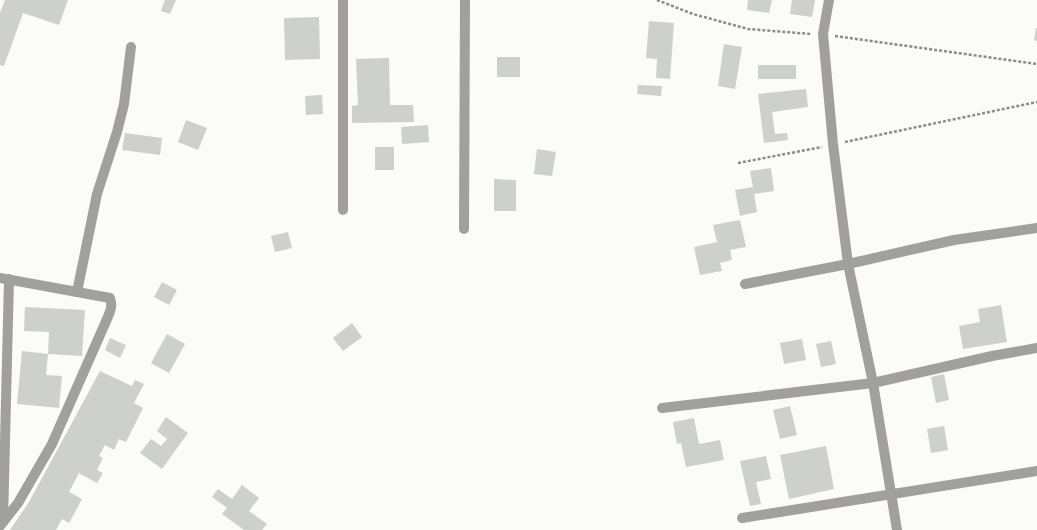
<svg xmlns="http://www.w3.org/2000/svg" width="1037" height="530" viewBox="0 0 1037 530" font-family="Roboto,sans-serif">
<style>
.building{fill:#cdd0cc}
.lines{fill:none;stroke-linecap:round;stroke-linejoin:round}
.path{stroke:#8b8b88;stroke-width:2.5;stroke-dasharray:3 2;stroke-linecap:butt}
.minor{stroke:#a1a09e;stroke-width:10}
</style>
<rect width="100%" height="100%" fill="#fbfbf7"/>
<g class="building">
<path d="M 5,0 L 68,0 L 59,25 L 23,13 L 4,66 L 0,65 L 0,13 Z"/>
<path d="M 165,0 L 176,0 L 170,14 L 161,11 Z"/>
<path d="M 748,0 L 772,0 L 769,13 L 747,10 Z"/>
<path d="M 792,0 L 815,0 L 812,17 L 790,14 Z"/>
<path d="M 319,17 L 320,59 L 285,60 L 284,18 Z"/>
<path d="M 649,21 L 674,23 L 670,79 L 656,78 L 657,59 L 646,58 Z"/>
<path d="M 1036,28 L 1037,28 L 1037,41 L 1034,40 Z"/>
<path d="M 724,44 L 742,47 L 735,89 L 718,86 Z"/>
<rect x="497" y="57" width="23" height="20"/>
<path d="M 389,58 L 390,105 L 413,105 L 414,122 L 352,123 L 352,106 L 358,105 L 356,59 Z"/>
<rect x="758" y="65" width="38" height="14"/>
<path d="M 638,85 L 662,86 L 661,96 L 637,94 Z"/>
<path d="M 806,89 L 808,107 L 772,112 L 775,134 L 787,133 L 788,140 L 764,143 L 758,94 Z"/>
<path d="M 322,95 L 323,114 L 306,115 L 305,96 Z"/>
<path d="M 186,120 L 207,128 L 198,150 L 178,142 Z"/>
<path d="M 428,125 L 429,142 L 402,144 L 401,127 Z"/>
<path d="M 125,133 L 162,138 L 160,155 L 122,150 Z"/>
<rect x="375" y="147" width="19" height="23"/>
<path d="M 537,149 L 556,152 L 552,176 L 534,174 Z"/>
<path d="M 771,168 L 774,191 L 754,194 L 757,212 L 740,216 L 735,190 L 753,187 L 750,171 Z"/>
<path d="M 494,179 L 516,180 L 516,211 L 494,211 Z"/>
<path d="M 740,220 L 746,247 L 730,250 L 732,260 L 720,263 L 722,271 L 700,275 L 694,247 L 717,242 L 713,225 Z"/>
<path d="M 288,232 L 292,248 L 275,252 L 271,236 Z"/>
<path d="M 162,282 L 177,290 L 169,305 L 154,297 Z"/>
<path d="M 1001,305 L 1007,342 L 963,349 L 959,326 L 980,322 L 978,309 Z"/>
<path d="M 25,307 L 85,310 L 82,356 L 48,354 L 49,332 L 24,331 Z"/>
<path d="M 352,323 L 362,337 L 343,351 L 333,338 Z"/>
<path d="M 167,334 L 185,344 L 169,373 L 151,363 Z"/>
<path d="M 110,338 L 126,345 L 120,358 L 105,350 Z"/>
<path d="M 802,339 L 806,360 L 784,364 L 780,343 Z"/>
<path d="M 831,341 L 836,364 L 821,367 L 816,344 Z"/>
<path d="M 22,351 L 48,354 L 46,375 L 62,376 L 59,408 L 17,404 Z"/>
<path d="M 100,371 L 132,386 L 135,380 L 144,384 L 134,403 L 143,408 L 126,442 L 119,439 L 114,450 L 105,445 L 99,456 L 103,458 L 97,470 L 103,473 L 97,483 L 79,473 L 69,492 L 82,499 L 69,523 L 62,519 L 56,530 L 10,530 L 29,502 Z"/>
<path d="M 944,374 L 949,400 L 936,403 L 931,377 Z"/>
<path d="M 790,406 L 797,435 L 780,439 L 773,410 Z"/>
<path d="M 166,417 L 188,433 L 162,469 L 140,453 L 151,439 L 161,446 L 167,439 L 157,431 Z"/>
<path d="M 694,418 L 699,444 L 720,440 L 724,460 L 686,467 L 681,443 L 677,444 L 673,422 Z"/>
<path d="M 944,426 L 948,450 L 931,453 L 927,429 Z"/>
<path d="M 826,446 L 834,489 L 789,499 L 780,455 Z"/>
<path d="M 766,456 L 771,479 L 756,482 L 761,504 L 750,506 L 740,461 Z"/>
<path d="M 242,485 L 259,498 L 249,511 L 267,524 L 262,530 L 244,530 L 222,514 L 227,508 L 212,497 L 218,489 L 232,499 Z"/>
</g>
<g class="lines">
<g class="path">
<path d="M 657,0 L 693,14 L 748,29 L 811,34"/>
<path d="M 835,36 L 1037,64"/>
<path d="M 845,142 L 1037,102"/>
<path d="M 738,163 L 822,147"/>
</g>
<g class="minor">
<path d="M 343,0 L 343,210"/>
<path d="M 829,0 L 823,34 L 833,144 L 848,264 L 873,383 L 897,530"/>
<path d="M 464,229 L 465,0"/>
<path d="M 0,278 L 110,298 C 113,306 110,312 107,319 L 52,444 L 18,503 L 0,526"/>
<path d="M 745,284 L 848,264 L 954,240 L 1037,228"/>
<path d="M 77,292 L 97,194 L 117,132 L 124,104 L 131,47"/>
<path d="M 662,408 L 873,383 L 992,356 L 1037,348"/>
<path d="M 742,518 L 1037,471"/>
<path d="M 3,522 L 9,279"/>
</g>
</g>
</svg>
